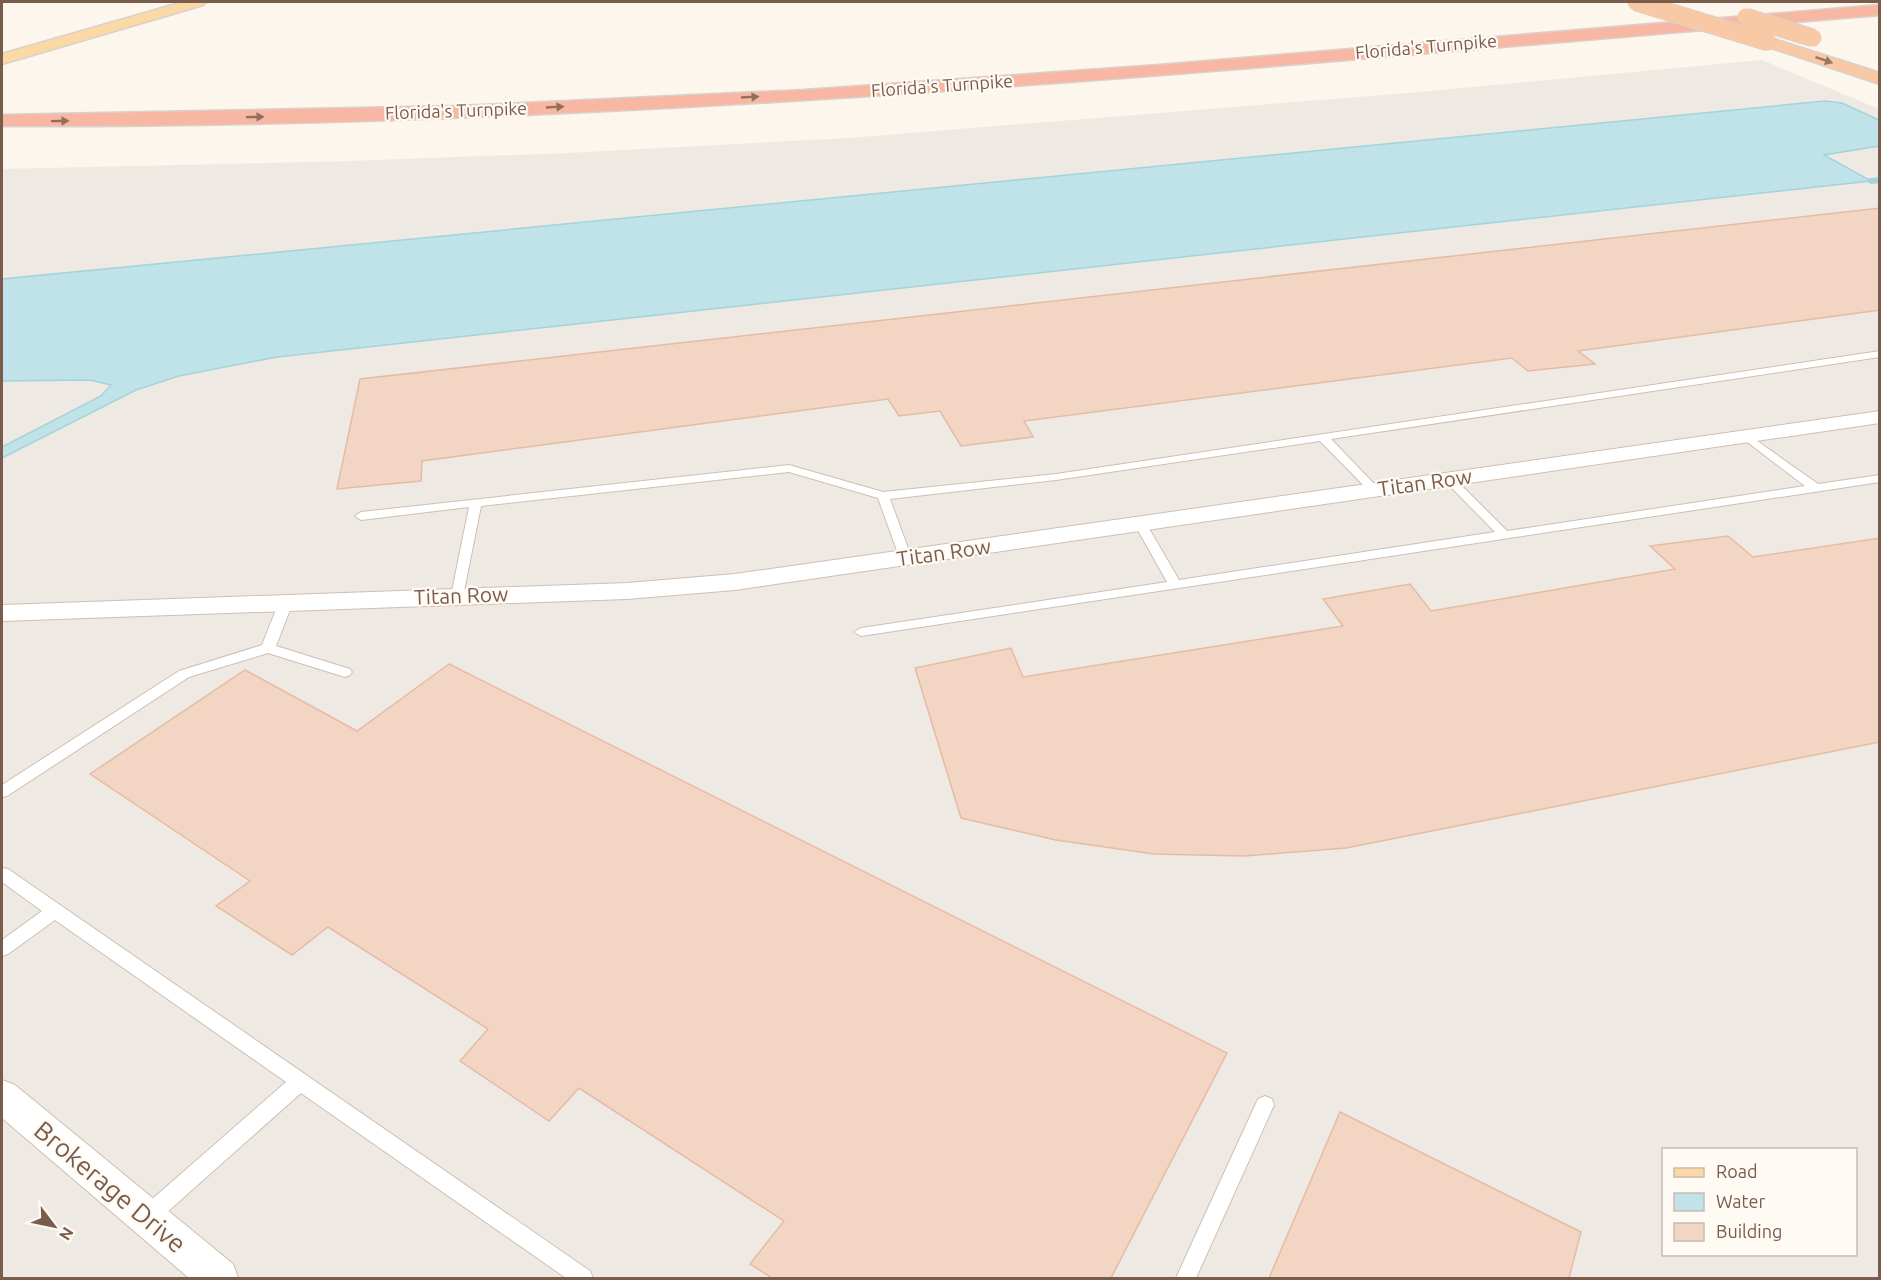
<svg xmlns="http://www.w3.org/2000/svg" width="1881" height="1280" viewBox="0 0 1881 1280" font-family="Ubuntu,sans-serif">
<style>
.industrial{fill:#efe9e4;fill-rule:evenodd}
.water{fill:#bfe3e8;stroke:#a5d3da;stroke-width:1.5}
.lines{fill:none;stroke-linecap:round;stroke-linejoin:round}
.stream{stroke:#a5d3da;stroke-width:6}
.building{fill:#f3d5c3;stroke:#e6bba3;stroke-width:1.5}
.service-casing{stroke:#d1beb0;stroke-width:2}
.minor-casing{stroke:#d1beb0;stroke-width:2}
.primary-casing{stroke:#dad1cd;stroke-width:3}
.trunk-casing{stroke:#dad1cd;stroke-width:3}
.motorway-casing{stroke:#dad1cd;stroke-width:3}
.service{fill:#fff;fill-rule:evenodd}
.minor{fill:#fff;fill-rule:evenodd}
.primary{fill:#fbd9a5;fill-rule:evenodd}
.trunk{fill:#f9c8a4;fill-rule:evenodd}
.motorway{fill:#f7b7a3;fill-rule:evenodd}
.trunk-bridge-casing{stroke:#dad1cd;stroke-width:19;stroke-linecap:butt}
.trunk-bridge{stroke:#f9c8a4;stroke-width:17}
.oneway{fill:#9a7763}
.oneway2{fill:#936e5e}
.labels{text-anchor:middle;stroke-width:4.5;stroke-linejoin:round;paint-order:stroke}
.far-street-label{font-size:18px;fill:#7a5c4d;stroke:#fffaf3}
.street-label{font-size:21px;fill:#7a5c4d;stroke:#fffaf3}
.near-street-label{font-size:26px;fill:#7a5c4d;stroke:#fffaf3}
</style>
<rect width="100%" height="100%" fill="#fdf6ec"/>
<path class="industrial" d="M 1762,60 L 1879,109 L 1879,1278 L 2,1278 L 2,169 L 349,161 L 568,153 L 848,138 L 1408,93 ZM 1664,1150 L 1856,1150 L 1856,1254 L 1664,1254 Z"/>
<path class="water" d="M 1825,101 L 1842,103 L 1879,120 L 1879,146 L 1824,155 L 1871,181 L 277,357 L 179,376 L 136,390 L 2,458 L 2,447 L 101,396 L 111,385 L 90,380 L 2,381 L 2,279 Z"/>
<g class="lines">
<path class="stream" d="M 1871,181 L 1880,180"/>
</g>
<g class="building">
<path d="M 1880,208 L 1880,310 L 1578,351 L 1595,364 L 1528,371 L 1512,358 L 1024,421 L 1033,437 L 961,446 L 940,411 L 899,416 L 888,399 L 422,461 L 421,481 L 337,489 L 360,379 Z"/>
<path d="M 1728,536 L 1753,557 L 1880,538 L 1880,742 L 1346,848 L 1244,856 L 1154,854 L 1056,840 L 961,818 L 915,668 L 1011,648 L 1023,677 L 1343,626 L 1323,599 L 1410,584 L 1431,611 L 1675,569 L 1650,546 Z"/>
<path d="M 449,664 L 1227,1053 L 1111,1278 L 772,1278 L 750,1264 L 784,1221 L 579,1088 L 549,1121 L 460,1061 L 488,1029 L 328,927 L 292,955 L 216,906 L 250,881 L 90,774 L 245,670 L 357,731 Z"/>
<path d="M 1340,1112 L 1581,1232 L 1569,1278 L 1269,1278 Z"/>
</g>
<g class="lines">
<defs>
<g id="service">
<path d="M 1880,351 L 1880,357 L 1331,439 L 1379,489 L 1381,491 L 1375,495 L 1371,493 L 1320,441 L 1056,480 L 890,499 L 912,559 L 906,563 L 900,559 L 878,498 L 789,472 L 481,506 L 463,596 L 457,600 L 451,596 L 469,507 L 361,520 L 355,516 L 361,512 L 789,465 L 883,492 L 1056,474 Z"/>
<path d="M 1746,433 L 1818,484 L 1880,475 L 1880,482 L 861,636 L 854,632 L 861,628 L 1167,582 L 1135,525 L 1141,521 L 1147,525 L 1179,580 L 1495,532 L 1446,482 L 1444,480 L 1446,478 L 1454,478 L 1507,531 L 1805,486 L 1742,438 L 1742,434 Z"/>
<path d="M 286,598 L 293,602 L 276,646 L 350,669 L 352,672 L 350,675 L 345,677 L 268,653 L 189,677 L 7,796 L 2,797 L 2,785 L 179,671 L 262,645 L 279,602 Z"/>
<path d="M 2,868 L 8,869 L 590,1271 L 593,1278 L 566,1278 L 301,1093 L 156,1222 L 149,1225 L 142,1222 L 139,1215 L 142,1208 L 286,1082 L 55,920 L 8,954 L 2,956 L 2,940 L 42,911 L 2,882 Z"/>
<path d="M 1265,1096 L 1272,1099 L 1274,1105 L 1196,1278 L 1176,1278 L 1258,1099 Z"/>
</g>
<g id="minor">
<path d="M 1880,411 L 1880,423 L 735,590 L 627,599 L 2,621 L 2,605 L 627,583 L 735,574 Z"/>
<path d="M 2,1080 L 15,1085 L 233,1264 L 238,1278 L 189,1278 L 2,1118 Z"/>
</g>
<path id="primary" d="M 183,2 L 206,2 L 203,5 L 2,64 L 2,54 Z"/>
<path id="trunk" d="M 1768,37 L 1880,73 L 1880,84 L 1762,45 L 1760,42 Z"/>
<path id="motorway" d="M 1880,5 L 1880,15 C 1255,67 629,129 2,126 L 2,115 L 460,106 L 804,90 L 1159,65 Z"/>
</defs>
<use href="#service" class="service-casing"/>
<use href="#minor" class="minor-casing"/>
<use href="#primary" class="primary-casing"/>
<use href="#trunk" class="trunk-casing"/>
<use href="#motorway" class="motorway-casing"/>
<use href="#service" class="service"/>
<use href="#minor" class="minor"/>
<use href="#primary" class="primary"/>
<use href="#trunk" class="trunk"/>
<use href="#motorway" class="motorway"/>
<defs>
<g id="trunk-bridge">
<path d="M 1636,2 L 1768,42"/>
<path d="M 1746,17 L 1813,38"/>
</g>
</defs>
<use href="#trunk-bridge" class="trunk-bridge-casing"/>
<use href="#trunk-bridge" class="trunk-bridge"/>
</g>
<defs><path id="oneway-solid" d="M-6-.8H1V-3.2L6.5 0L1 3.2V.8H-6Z" transform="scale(1.5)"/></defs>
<use class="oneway" href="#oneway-solid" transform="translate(1824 60) rotate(19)"/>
<g class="oneway2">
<use href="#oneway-solid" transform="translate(750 97) rotate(-3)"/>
<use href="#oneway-solid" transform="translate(555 107) rotate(-3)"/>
<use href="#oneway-solid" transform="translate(255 117) rotate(-1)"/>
<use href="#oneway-solid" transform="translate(60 121) rotate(-1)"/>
</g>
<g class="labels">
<g class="far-street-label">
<text transform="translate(1426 47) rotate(-5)" y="6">Florida's Turnpike</text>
<text transform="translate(942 86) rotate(-4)" y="6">Florida's Turnpike</text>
<text transform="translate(456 111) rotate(-2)" y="6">Florida's Turnpike</text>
</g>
<g class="street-label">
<text transform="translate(1425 483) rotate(-8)" y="7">Titan Row</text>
<text transform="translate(944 553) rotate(-8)" y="7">Titan Row</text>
<text transform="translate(461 596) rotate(-2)" y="7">Titan Row</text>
</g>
<g class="near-street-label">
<text transform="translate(110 1187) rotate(40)" y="9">Brokerage Drive</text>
</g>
</g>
<rect width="1881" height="1280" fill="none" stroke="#7a5c4d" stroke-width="6"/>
<rect x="1662" y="1148" width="195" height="108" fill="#fffaf3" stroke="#cabbb1" stroke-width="1.5"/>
<rect x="1674" y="1168" width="30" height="9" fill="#fbd9a5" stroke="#cabbb1" stroke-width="1.5"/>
<text x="1716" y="1178" font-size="18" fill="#7a5c4d">Road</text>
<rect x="1674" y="1193" width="30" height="18" fill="#bfe3e8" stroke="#cabbb1" stroke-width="1.5"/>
<text x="1716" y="1208" font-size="18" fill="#7a5c4d">Water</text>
<rect x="1674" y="1223" width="30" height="18" fill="#f3d5c3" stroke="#cabbb1" stroke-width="1.5"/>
<text x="1716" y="1238" font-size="18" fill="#7a5c4d">Building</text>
<g transform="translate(54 1226) rotate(122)" stroke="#fffaf3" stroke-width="4.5" paint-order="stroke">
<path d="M0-4.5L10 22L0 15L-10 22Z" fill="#7a5c4d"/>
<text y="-9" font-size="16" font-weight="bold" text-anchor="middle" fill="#7a5c4d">N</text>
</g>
</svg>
